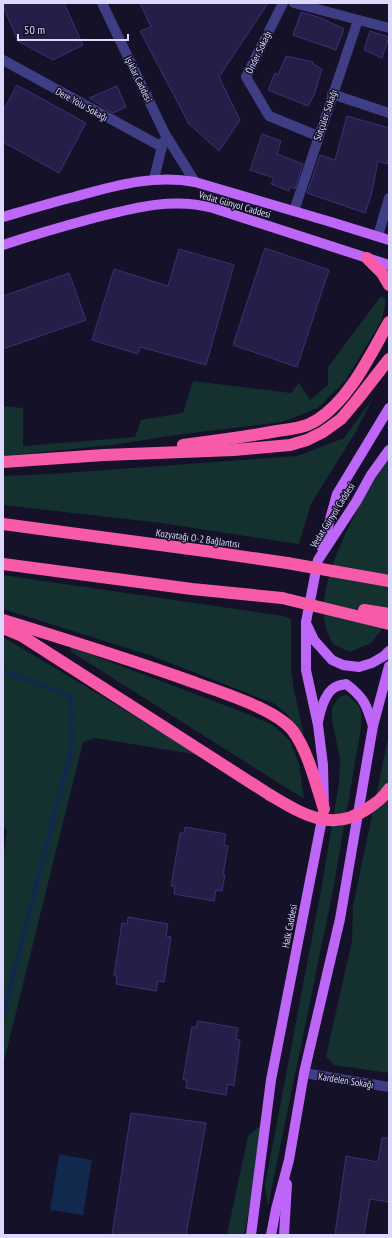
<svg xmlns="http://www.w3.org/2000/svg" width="392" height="1238" viewBox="0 0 392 1238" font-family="'PT Sans Narrow',sans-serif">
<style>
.green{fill:#14312f}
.water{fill:#11294c}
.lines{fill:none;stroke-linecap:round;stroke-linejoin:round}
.stream{stroke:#11294c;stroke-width:4.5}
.building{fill:#251e48;stroke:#3c3173}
.minor{stroke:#3f3e84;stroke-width:10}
.major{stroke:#bd66f8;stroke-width:10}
.highway{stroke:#f85aaa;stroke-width:12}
.highway-bridge{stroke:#f85aaa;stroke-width:12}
.labels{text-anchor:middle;stroke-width:3;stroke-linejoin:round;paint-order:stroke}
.street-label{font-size:10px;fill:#dcd9fd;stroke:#141128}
</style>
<rect width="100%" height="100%" fill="#141128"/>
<g class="green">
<path d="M 381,296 L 386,300 L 382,320 L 346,380 L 318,408 L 282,422 L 176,435 L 112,445 L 3,456 L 3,406 L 23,408 L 23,446 L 135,437 L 141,420 L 183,413 L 193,381 L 291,393 L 299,383 L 310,400 L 328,385 L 328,367 Z"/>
<path d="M 373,398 L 355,433 L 311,504 L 299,544 L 161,523 L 3,505 L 3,476 L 51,474 L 297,456 L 344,438 Z"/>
<path d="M 389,454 L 389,596 L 387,622 L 371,643 L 350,652 C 345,649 337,647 333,644 C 331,641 329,636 328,633 C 307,587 366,495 389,454 Z"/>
<path d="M 3,575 L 283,616 L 291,619 L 291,670 L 294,690 L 304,736 L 286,713 L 275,704 L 152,656 L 3,609 Z"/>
<path d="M 3,637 L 200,755 L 95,738 L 83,742 L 3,1065 L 3,858 L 7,831 L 3,826 Z"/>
<path d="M 71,647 L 245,713 L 273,725 L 290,741 L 299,763 L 304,799 L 70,651 Z"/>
<path d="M 347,695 C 362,706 362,709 361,728 L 334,885 L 268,1206 L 265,1185 L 322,885 L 339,783 L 340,759 L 332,720 L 332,708 L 339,697 Z"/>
<path d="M 389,734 L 389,1073 L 334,1065 L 326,1056 L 352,941 L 353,906 Z"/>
<path d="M 266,1121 L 244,1235 L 227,1235 L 248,1136 Z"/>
</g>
<path class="water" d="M 59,1154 L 92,1160 L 83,1215 L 50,1210 Z"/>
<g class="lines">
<path class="stream" d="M 3,671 L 71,696 L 72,746 L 3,1016"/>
</g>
<g class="building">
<path d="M 3,3 L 64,3 L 83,45 L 53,60 L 18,41 L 3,6 Z"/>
<path d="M 140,3 L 268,3 L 219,77 L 240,120 L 219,151 L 189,124 L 140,31 L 151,27 Z"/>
<path d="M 301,12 L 321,18 L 344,29 L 336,50 L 293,35 Z"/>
<path d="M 370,31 L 389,37 L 382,58 L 364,50 Z"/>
<path d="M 286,56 L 313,62 L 313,64 L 322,69 L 314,95 L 308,106 L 268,90 L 275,73 L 278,75 Z"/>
<path d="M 17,85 L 86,123 L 59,173 L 3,142 L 3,111 Z"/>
<path d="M 117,86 L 126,107 L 113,113 L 89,98 Z"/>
<path d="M 347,116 L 389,128 L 389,156 L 387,164 L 378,161 L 372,192 L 365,213 L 307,193 L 320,155 L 335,160 Z"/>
<path d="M 262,134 L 281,141 L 277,154 L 303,164 L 295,189 L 290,187 L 289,191 L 271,184 L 274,178 L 250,170 Z"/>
<path d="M 265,248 L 329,270 L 297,367 L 233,345 Z"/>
<path d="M 179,249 L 234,265 L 206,365 L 140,347 L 138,354 L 92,340 L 114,269 L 168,286 Z"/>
<path d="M 69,273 L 86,320 L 3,349 L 3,296 Z"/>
<path d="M 185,827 L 226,834 L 224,845 L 228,846 L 223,875 L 225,875 L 222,891 L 216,890 L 214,901 L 174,894 L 175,886 L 171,886 L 180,833 L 184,833 Z"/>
<path d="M 128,917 L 168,924 L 166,936 L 171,937 L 164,982 L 158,981 L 156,991 L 116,984 L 117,976 L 114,976 L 122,923 L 127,924 Z"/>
<path d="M 198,1021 L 238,1028 L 236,1039 L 240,1040 L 234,1086 L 228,1084 L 226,1095 L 186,1088 L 187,1080 L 183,1080 L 192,1027 L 196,1027 Z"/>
<path d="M 131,1113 L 206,1123 L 186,1235 L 112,1235 Z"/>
<path d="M 382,1138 L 389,1138 L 389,1202 L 370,1199 L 364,1235 L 335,1235 L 346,1156 L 378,1162 Z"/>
</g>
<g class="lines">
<g class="minor">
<path d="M 102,3 L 165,134 L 195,182"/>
<path d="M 283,3 L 246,77 L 269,116 L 318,136"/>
<path d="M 294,3 L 389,28"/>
<path d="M 3,60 L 162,147"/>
<path d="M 332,94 L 389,113"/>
<path d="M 154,179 L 163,142"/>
<path d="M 294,211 L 358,20"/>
<path d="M 378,236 L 389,198"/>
<path d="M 304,1073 L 389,1087"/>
</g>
<g class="major">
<path d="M 3,217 C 27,210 50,203 74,197 C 114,186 154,174 195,182 L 331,222 L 389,240"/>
<path d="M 3,245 C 33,235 64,226 94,218 C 133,208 173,197 213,208 L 389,265"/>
<path d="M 322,548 L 337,494 L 389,408"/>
<path d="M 307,625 L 314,640 L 332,660 L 343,665 L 359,667 L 372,663 L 384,656 L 389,651"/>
<path d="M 318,722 C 320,712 324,694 334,688 C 337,685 343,685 346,684 C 364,697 367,706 373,726"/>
<path d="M 251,1235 L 271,1080 L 324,809 L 323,765 L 318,725 L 306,670 L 306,622 L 318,560 L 356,502 L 371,475 L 389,450"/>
<path d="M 271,1235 L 276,1209 L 289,1160 L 304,1073 L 340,919 L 373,726 L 389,666"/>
<path d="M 284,1235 L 287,1184"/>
</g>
<g class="highway">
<path d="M 367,258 L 382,273 L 389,285"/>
<path d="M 183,445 C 214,441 246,437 277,431 C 291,429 305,428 317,420 C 350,399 370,355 389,322"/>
<path d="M 3,462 L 104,455 L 234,450 L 290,445 L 307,440 L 323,432 L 341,419 L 357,400 L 389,359"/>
<path d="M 3,524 L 205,551 L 287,563"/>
<path d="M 3,564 L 192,589 L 282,598"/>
<path d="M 3,620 C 68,640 132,660 196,683 C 222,693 276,709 293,731 C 308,751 316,785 324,809"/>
<path d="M 3,628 L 22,636 L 270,795"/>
</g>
<g class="highway-bridge">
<path d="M 287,563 L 389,581"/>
<path d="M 282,598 L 389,624"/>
<path d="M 364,610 L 389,614"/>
<path d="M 270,795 C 302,814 332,833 367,809 C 377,802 382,799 389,789"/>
</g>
</g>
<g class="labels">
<g class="street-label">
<text transform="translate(258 52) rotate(-64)" y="4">Önder Sokağı</text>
<text transform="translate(139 79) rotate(64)" y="4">Işıklar Caddesi</text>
<text transform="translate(82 104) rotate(29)" y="4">Dere Yolu Sokağı</text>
<text transform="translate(325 115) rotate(-71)" y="4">Sütçüler Sokağı</text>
<text transform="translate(235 204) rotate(16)" y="4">Vedat Günyol Caddesi</text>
<text transform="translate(332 515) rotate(-58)" y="4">Vedat Günyol Caddesi</text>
<text transform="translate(198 538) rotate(8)" y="4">Kozyatağı O-2 Bağlantısı</text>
<text transform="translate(289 926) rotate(-79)" y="4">Halk Caddesi</text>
<text transform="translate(346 1080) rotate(9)" y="4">Kardelen Sokağı</text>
</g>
</g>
<rect width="392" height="1238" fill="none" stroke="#dcd9fd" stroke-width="8"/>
<path d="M18 34v6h110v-6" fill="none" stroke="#dcd9fd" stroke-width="2"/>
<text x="24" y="34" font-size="12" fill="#dcd9fd" stroke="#141128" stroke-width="3" paint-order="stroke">50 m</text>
</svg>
